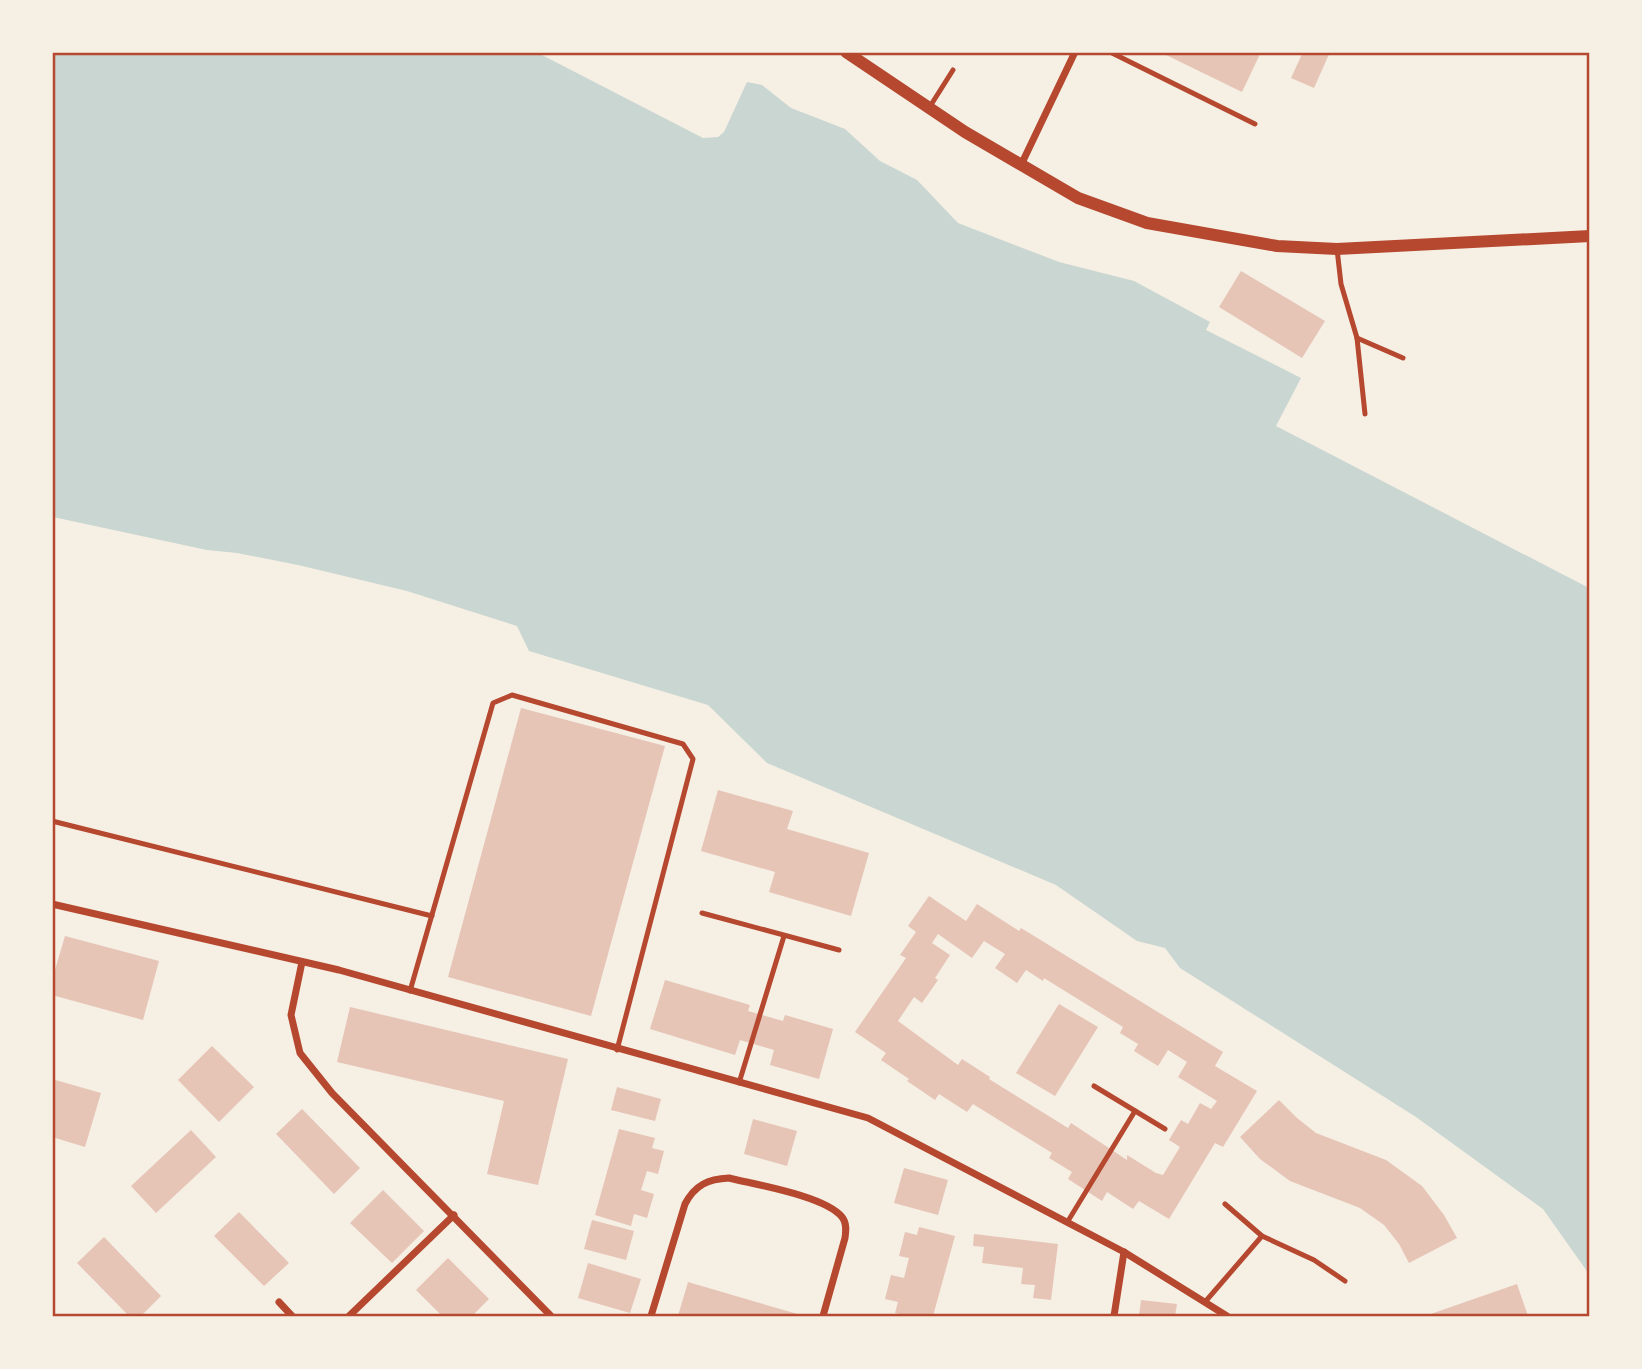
<svg xmlns="http://www.w3.org/2000/svg" width="1642" height="1369" viewBox="0 0 1642 1369" font-family="'Alegreya Sans',sans-serif">
<style>
.water{fill:#c9d6d2}
.building{fill:#e6c5b7;fill-rule:evenodd}
.lines{fill:none;stroke-linecap:round;stroke-linejoin:round}
.service{stroke:#b5482f;stroke-width:5}
.minor{stroke:#b5482f;stroke-width:7}
.tertiary{stroke:#b5482f;stroke-width:12}
.neatline{fill:none;stroke:#b5482f;stroke-width:2.5}
</style>
<rect width="100%" height="100%" fill="#f6efe4"/>
<path class="water" d="M 53,52 L 538,53 L 703,138 L 718,137 L 724,132 L 747,82 L 762,85 L 791,108 L 845,129 L 880,161 L 917,180 L 958,223 L 1059,262 L 1134,281 L 1210,322 L 1206,330 L 1301,378 L 1276,426 L 1589,588 L 1589,1274 L 1543,1209 L 1416,1117 L 1180,968 L 1165,948 L 1137,941 L 1056,885 L 767,763 L 708,705 L 529,651 L 517,626 L 407,591 L 298,565 L 237,553 L 207,550 L 53,517 Z"/>
<g class="building">
<path d="M 1160,52 L 1261,52 L 1242,92 Z"/>
<path d="M 1303,52 L 1330,52 L 1314,88 L 1291,78 Z"/>
<path d="M 1241,271 L 1325,321 L 1302,358 L 1219,307 Z"/>
<path d="M 521,708 L 665,746 L 591,1016 L 448,977 Z"/>
<path d="M 718,790 L 793,811 L 787,829 L 869,853 L 851,916 L 769,892 L 775,872 L 701,851 Z"/>
<path d="M 929,896 L 966,921 L 977,904 L 1019,931 L 1021,928 L 1223,1052 L 1215,1066 L 1257,1091 L 1223,1147 L 1215,1143 L 1169,1219 L 1139,1201 L 1133,1209 L 1107,1192 L 1102,1201 L 1068,1179 L 1072,1172 L 1049,1158 L 1052,1153 L 973,1104 L 967,1112 L 939,1094 L 935,1100 L 907,1081 L 909,1079 L 881,1060 L 886,1053 L 855,1032 L 906,958 L 900,955 L 916,932 L 908,926 ZM 938,934 L 972,958 L 984,941 L 1005,954 L 995,968 L 1017,983 L 1026,970 L 1043,981 L 1044,978 L 1123,1027 L 1120,1033 L 1138,1044 L 1134,1051 L 1158,1066 L 1168,1050 L 1187,1062 L 1178,1077 L 1217,1101 L 1211,1109 L 1200,1103 L 1188,1124 L 1181,1120 L 1169,1140 L 1180,1147 L 1163,1175 L 1156,1173 L 1127,1155 L 1127,1160 L 1071,1123 L 1068,1128 L 989,1079 L 990,1077 L 962,1059 L 958,1065 L 898,1021 L 914,997 L 922,1003 L 938,980 L 935,978 L 950,955 L 932,943 Z"/>
<path d="M 65,936 L 159,961 L 143,1020 L 52,995 L 52,980 Z"/>
<path d="M 665,980 L 750,1005 L 748,1011 L 783,1021 L 785,1015 L 833,1029 L 819,1079 L 770,1065 L 774,1050 L 740,1040 L 735,1055 L 650,1029 Z"/>
<path d="M 1059,1004 L 1098,1027 L 1055,1096 L 1016,1073 Z"/>
<path d="M 350,1007 L 568,1059 L 538,1185 L 487,1174 L 504,1101 L 337,1062 Z"/>
<path d="M 212,1046 L 254,1087 L 219,1122 L 178,1080 Z"/>
<path d="M 52,1079 L 101,1093 L 85,1147 L 52,1137 Z"/>
<path d="M 617,1087 L 661,1099 L 655,1121 L 611,1110 Z"/>
<path d="M 1279,1100 L 1297,1118 L 1316,1133 L 1386,1160 L 1422,1186 L 1444,1215 L 1457,1238 L 1409,1263 L 1399,1244 L 1384,1225 L 1360,1208 L 1290,1181 L 1260,1159 L 1240,1137 Z"/>
<path d="M 302,1109 L 360,1168 L 334,1194 L 276,1134 Z"/>
<path d="M 753,1119 L 797,1131 L 787,1166 L 744,1154 Z"/>
<path d="M 619,1129 L 655,1138 L 652,1148 L 664,1151 L 658,1174 L 647,1171 L 641,1190 L 654,1194 L 647,1218 L 634,1214 L 631,1226 L 595,1215 Z"/>
<path d="M 191,1130 L 216,1157 L 156,1213 L 131,1186 Z"/>
<path d="M 904,1168 L 948,1180 L 938,1215 L 894,1203 Z"/>
<path d="M 383,1190 L 424,1231 L 392,1263 L 350,1223 Z"/>
<path d="M 239,1212 L 289,1263 L 264,1286 L 214,1236 Z"/>
<path d="M 592,1220 L 634,1231 L 626,1260 L 584,1249 Z"/>
<path d="M 919,1227 L 955,1236 L 933,1316 L 907,1316 L 895,1313 L 898,1302 L 885,1299 L 891,1275 L 904,1278 L 909,1258 L 899,1256 L 905,1232 L 917,1235 Z"/>
<path d="M 974,1234 L 1058,1244 L 1051,1300 L 1033,1298 L 1035,1285 L 1021,1284 L 1023,1268 L 982,1263 L 984,1247 L 973,1246 Z"/>
<path d="M 104,1237 L 161,1296 L 141,1316 L 129,1316 L 77,1263 Z"/>
<path d="M 448,1258 L 489,1299 L 472,1316 L 442,1316 L 416,1290 Z"/>
<path d="M 588,1263 L 641,1279 L 630,1313 L 578,1298 Z"/>
<path d="M 688,1282 L 794,1313 L 804,1316 L 678,1316 Z"/>
<path d="M 1517,1284 L 1528,1316 L 1425,1316 Z"/>
<path d="M 1141,1300 L 1177,1304 L 1175,1316 L 1139,1316 Z"/>
</g>
<g class="lines">
<g class="service">
<path d="M 1110,52 L 1255,124"/>
<path d="M 929,108 L 953,70"/>
<path d="M 1337,249 L 1341,284 L 1357,338 L 1365,414"/>
<path d="M 1357,338 L 1403,358"/>
<path d="M 52,821 L 432,916"/>
<path d="M 702,913 L 839,950"/>
<path d="M 410,991 L 493,703 L 512,695 L 683,744 L 693,759 L 617,1050"/>
<path d="M 739,1083 L 784,936"/>
<path d="M 1094,1086 L 1165,1129"/>
<path d="M 1225,1204 L 1262,1236 L 1314,1260 L 1345,1281"/>
<path d="M 1068,1221 L 1135,1111"/>
<path d="M 1205,1302 L 1262,1236"/>
</g>
<g class="minor">
<path d="M 1021,165 L 1075,52"/>
<path d="M 52,904 L 339,970 L 868,1118 L 1124,1252 L 1227,1316"/>
<path d="M 302,962 L 291,1015 L 300,1053 L 332,1093 L 551,1316"/>
<path d="M 279,1302 L 292,1316"/>
<path d="M 349,1316 L 454,1215"/>
<path d="M 651,1316 L 685,1204 C 695,1185 708,1179 729,1178 C 757,1185 825,1196 842,1217 C 847,1223 846,1231 845,1238 L 823,1316"/>
<path d="M 1114,1316 L 1124,1252"/>
</g>
<path class="tertiary" d="M 846,52 L 965,132 L 1078,198 L 1147,223 L 1277,246 L 1337,249 L 1590,236"/>
</g>
<rect width="1642" height="1369" fill="none" stroke="#f6efe4" stroke-width="108"/>
<rect x="54" y="54" width="1534" height="1261" class="neatline"/>
</svg>
